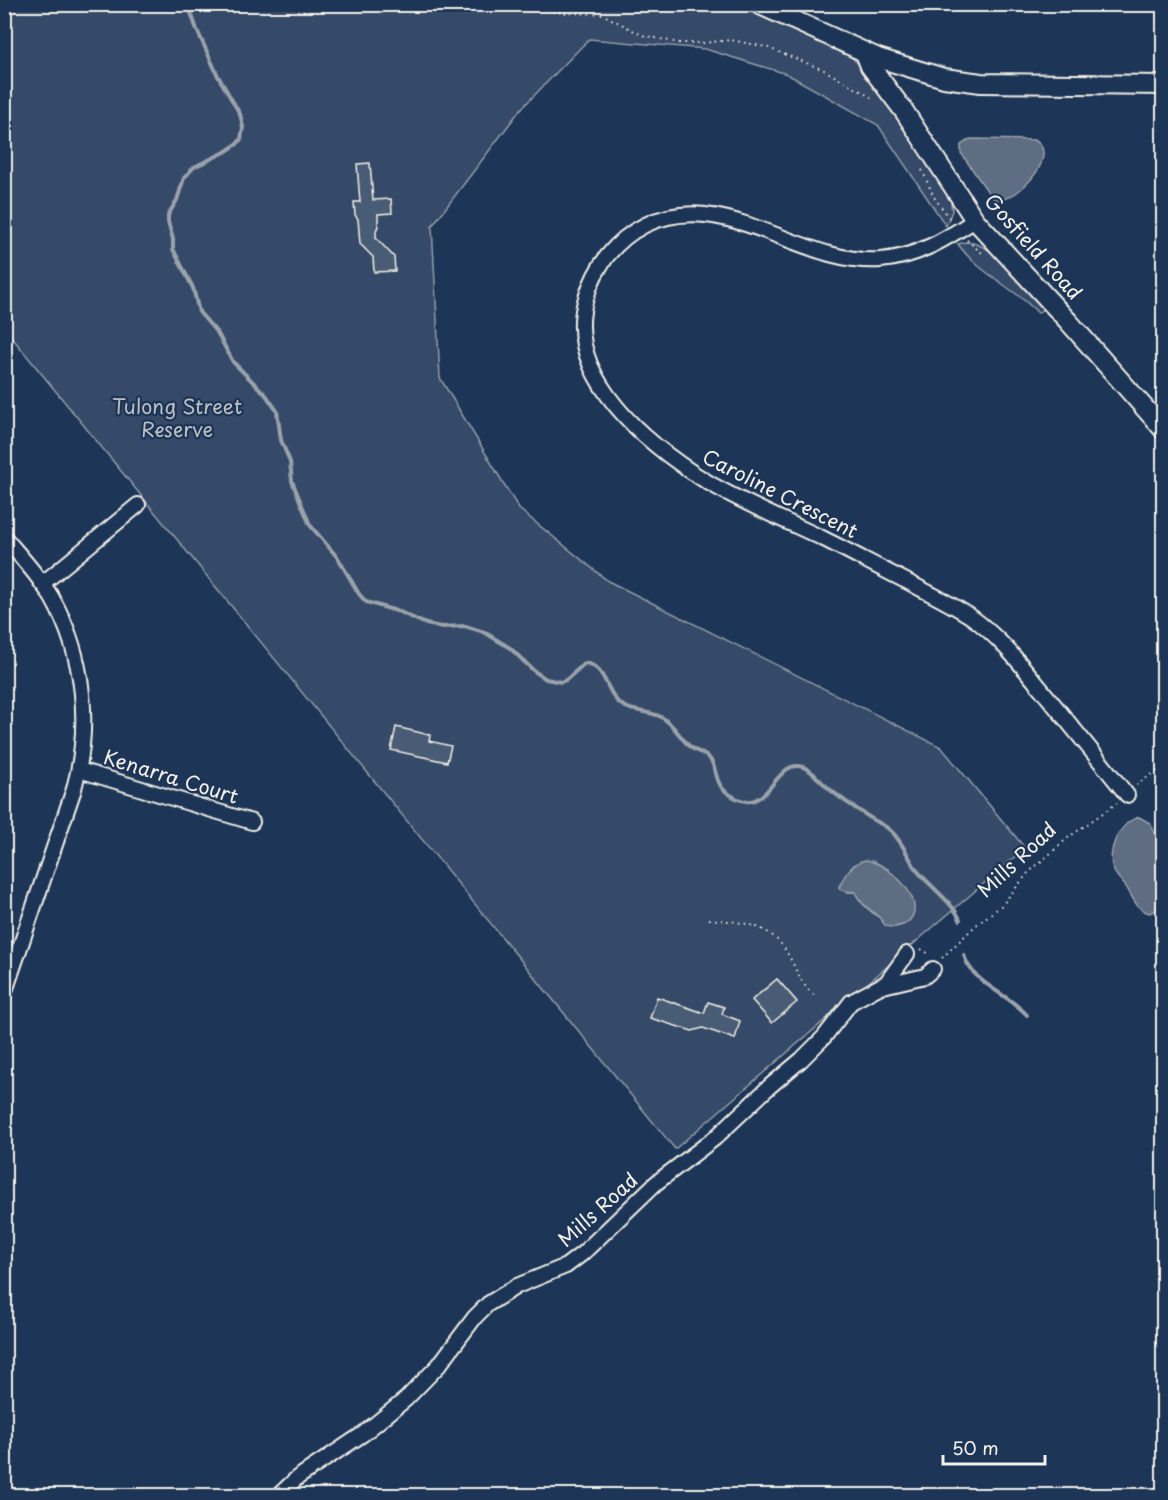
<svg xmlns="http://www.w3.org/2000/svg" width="1168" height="1500" viewBox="0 0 1168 1500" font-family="'Playpen Sans',sans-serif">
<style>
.green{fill:#354a67;stroke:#949ea8;stroke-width:1.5;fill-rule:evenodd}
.water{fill:#5e6d82;stroke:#9aa2ab;stroke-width:1.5}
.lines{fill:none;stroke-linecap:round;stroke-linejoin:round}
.stream{stroke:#9aa2ab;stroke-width:4}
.building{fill:#485b74;stroke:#f4f1e8;stroke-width:1.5}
.street-casing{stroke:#f4f1e8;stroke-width:18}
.secondary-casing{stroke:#f4f1e8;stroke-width:22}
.path{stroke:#f4f1e8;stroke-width:2;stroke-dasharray:1.5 4.5;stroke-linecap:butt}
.street{stroke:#1d3557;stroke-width:14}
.secondary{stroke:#1d3557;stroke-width:18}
.labels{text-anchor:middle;stroke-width:4.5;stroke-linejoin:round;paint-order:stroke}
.street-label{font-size:20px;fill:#f4f1e8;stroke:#1d3557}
.park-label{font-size:20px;fill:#bbbfc1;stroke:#1d3557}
</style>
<rect width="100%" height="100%" fill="#1d3557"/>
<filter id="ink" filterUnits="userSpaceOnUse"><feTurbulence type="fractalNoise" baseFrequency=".0167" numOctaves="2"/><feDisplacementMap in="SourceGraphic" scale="12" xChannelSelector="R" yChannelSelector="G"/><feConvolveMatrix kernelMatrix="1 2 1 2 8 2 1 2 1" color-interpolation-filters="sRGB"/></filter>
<g filter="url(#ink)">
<g class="green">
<path d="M 724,4 L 753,10 L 839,49 L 852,58 L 873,78 L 950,196 L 952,211 L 946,226 L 878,125 L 787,74 L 705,49 L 589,39 L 520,110 L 432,226 L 440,378 L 519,509 L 608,581 L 941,747 L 1025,848 L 675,1149 L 5,329 L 4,5 ZM 873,861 L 888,869 L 908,921 L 895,927 C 879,918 863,909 855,892 L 847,892 L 839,886 L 854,865 ZM 777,979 L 796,1002 L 753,1000 L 753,999 Z"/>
<path d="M 966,242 C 997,244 1026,285 1046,306 L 1038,313 C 1014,287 978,273 958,244 Z"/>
</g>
<g class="water">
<path d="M 970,139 L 1034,140 C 1062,153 1019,202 995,200 L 990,195 L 961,153 L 961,145 Z"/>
<path d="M 1139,817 L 1150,823 L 1163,848 L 1163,906 L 1150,913 C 1137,910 1134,900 1128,890 C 1124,883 1117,878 1114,871 C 1105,853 1119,822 1139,817 Z"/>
<path d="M 865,860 C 888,862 934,905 905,924 C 899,927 893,928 886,926 C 884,924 882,921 880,918 C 871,910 860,904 855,892 L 843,891 L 839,888 C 843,876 852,863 865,860 Z"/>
</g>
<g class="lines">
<g class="stream">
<path d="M 188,4 L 197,30 L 218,76 L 240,114 L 243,127 L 241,139 L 237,144 L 225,152 L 194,167 L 184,178 L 177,200 L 168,215 L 168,222 L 173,239 L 173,249 L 193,288 L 199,312 L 218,334 L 233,362 L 266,395 L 277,411 L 281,440 L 290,462 L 292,481 L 310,525 L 338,558 L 359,594 L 366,602 L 400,612 L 426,624 L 441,627 L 465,626 L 484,632 L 510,648 L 534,671 L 546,679 L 561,682 L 566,680 L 585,663 C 605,666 606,691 619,703 C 631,713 648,710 661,717 C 675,724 680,740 693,749 C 698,752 705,754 709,758 C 717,766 714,781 724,790 C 769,828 772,757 803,767 C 812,770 818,779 824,784 C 838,798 856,808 872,819 C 879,823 886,826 891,831 C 902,841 908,857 916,869 C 928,885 955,904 960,920"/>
<path d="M 964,955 C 971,983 1009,994 1027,1015"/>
</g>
</g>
<g class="building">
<path d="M 370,163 L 373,200 L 391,199 L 392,213 L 378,214 L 378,226 L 376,231 L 376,238 L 394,257 L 395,271 L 374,272 L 373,257 L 360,244 L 358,219 L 355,215 L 354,202 L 360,202 L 357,164 Z"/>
<path d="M 396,727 L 430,735 L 429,741 L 451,746 L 447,762 L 391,750 Z"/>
<path d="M 777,979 L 797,1002 L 772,1023 L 752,1000 Z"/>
<path d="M 657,997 L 704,1013 L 708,1002 L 724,1007 L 722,1014 L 740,1021 L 735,1039 L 703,1028 L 692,1031 L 650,1018 Z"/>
</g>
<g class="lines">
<defs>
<g id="street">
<path d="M 975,220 C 946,239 917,257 881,260 C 800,266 726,186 645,225 C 615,240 595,267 586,298 C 562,377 650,447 709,483 C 746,504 786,521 824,539 C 852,553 878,567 906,581 C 927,592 950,603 970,616 C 1000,637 1023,667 1046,695 C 1073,728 1100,761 1127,795"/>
<path d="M 4,537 C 21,557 39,576 52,598 C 85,656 91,726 74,789 L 4,994"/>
<path d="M 42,584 L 138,505"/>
<path d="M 79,770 L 252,822"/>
<path d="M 883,986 L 925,976 L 933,969"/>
<path d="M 278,1496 L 297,1478 L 363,1434 L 406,1399 L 439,1365 L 475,1317 L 488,1304 L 517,1286 L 566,1266 L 583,1253 L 656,1183 L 715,1138 L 770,1086 L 801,1060 L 824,1037 L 851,1002 L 886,983 L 907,954"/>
</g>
<g id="secondary">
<path d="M 758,4 L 878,58 L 944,78 L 981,83 L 1164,85"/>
<path d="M 865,53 L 870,66 L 904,111 L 975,220 L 1068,321 L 1164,430"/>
</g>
</defs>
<use href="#street" class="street-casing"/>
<use href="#secondary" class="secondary-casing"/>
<g class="path">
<path d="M 511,7 L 530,8 L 565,13 L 602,14 L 642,35 L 679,43 L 703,43 L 731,40 L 766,47 L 824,70 L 874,99"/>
<path d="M 922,170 L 934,197 L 950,219"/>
<path d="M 967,240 L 983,254"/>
<path d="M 1136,785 L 1164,766"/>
<path d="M 709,919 C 746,923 773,923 791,960 C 798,973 802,985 814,995"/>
<path d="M 921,949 L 931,955"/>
<path d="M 942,958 L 975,926 L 1002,905 L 1028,873 L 1069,837 L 1117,803"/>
</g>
<use href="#street" class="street"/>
<use href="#secondary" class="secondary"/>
</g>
</g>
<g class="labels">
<g class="street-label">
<text transform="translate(1033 247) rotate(48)" y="7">Gosfield Road</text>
<text transform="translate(780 494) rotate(27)" y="7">Caroline Crescent</text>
<text transform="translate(171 777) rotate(17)" y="7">Kenarra Court</text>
<text transform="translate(1017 860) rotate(-43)" y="7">Mills Road</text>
<text transform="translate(598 1210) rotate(-42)" y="7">Mills Road</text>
</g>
<g class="park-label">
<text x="177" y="414">Tulong Street<tspan x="177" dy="23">Reserve</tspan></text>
</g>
</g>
<rect width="1168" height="1500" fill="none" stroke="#1d3557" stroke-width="24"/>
<rect x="12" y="12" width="1144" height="1476" fill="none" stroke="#f4f1e8" stroke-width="2" filter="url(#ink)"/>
<path d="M943 1455v9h102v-9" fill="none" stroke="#f4f1e8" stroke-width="3"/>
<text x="952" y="1455" font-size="18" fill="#f4f1e8" stroke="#1d3557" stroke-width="4.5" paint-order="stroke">50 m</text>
</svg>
